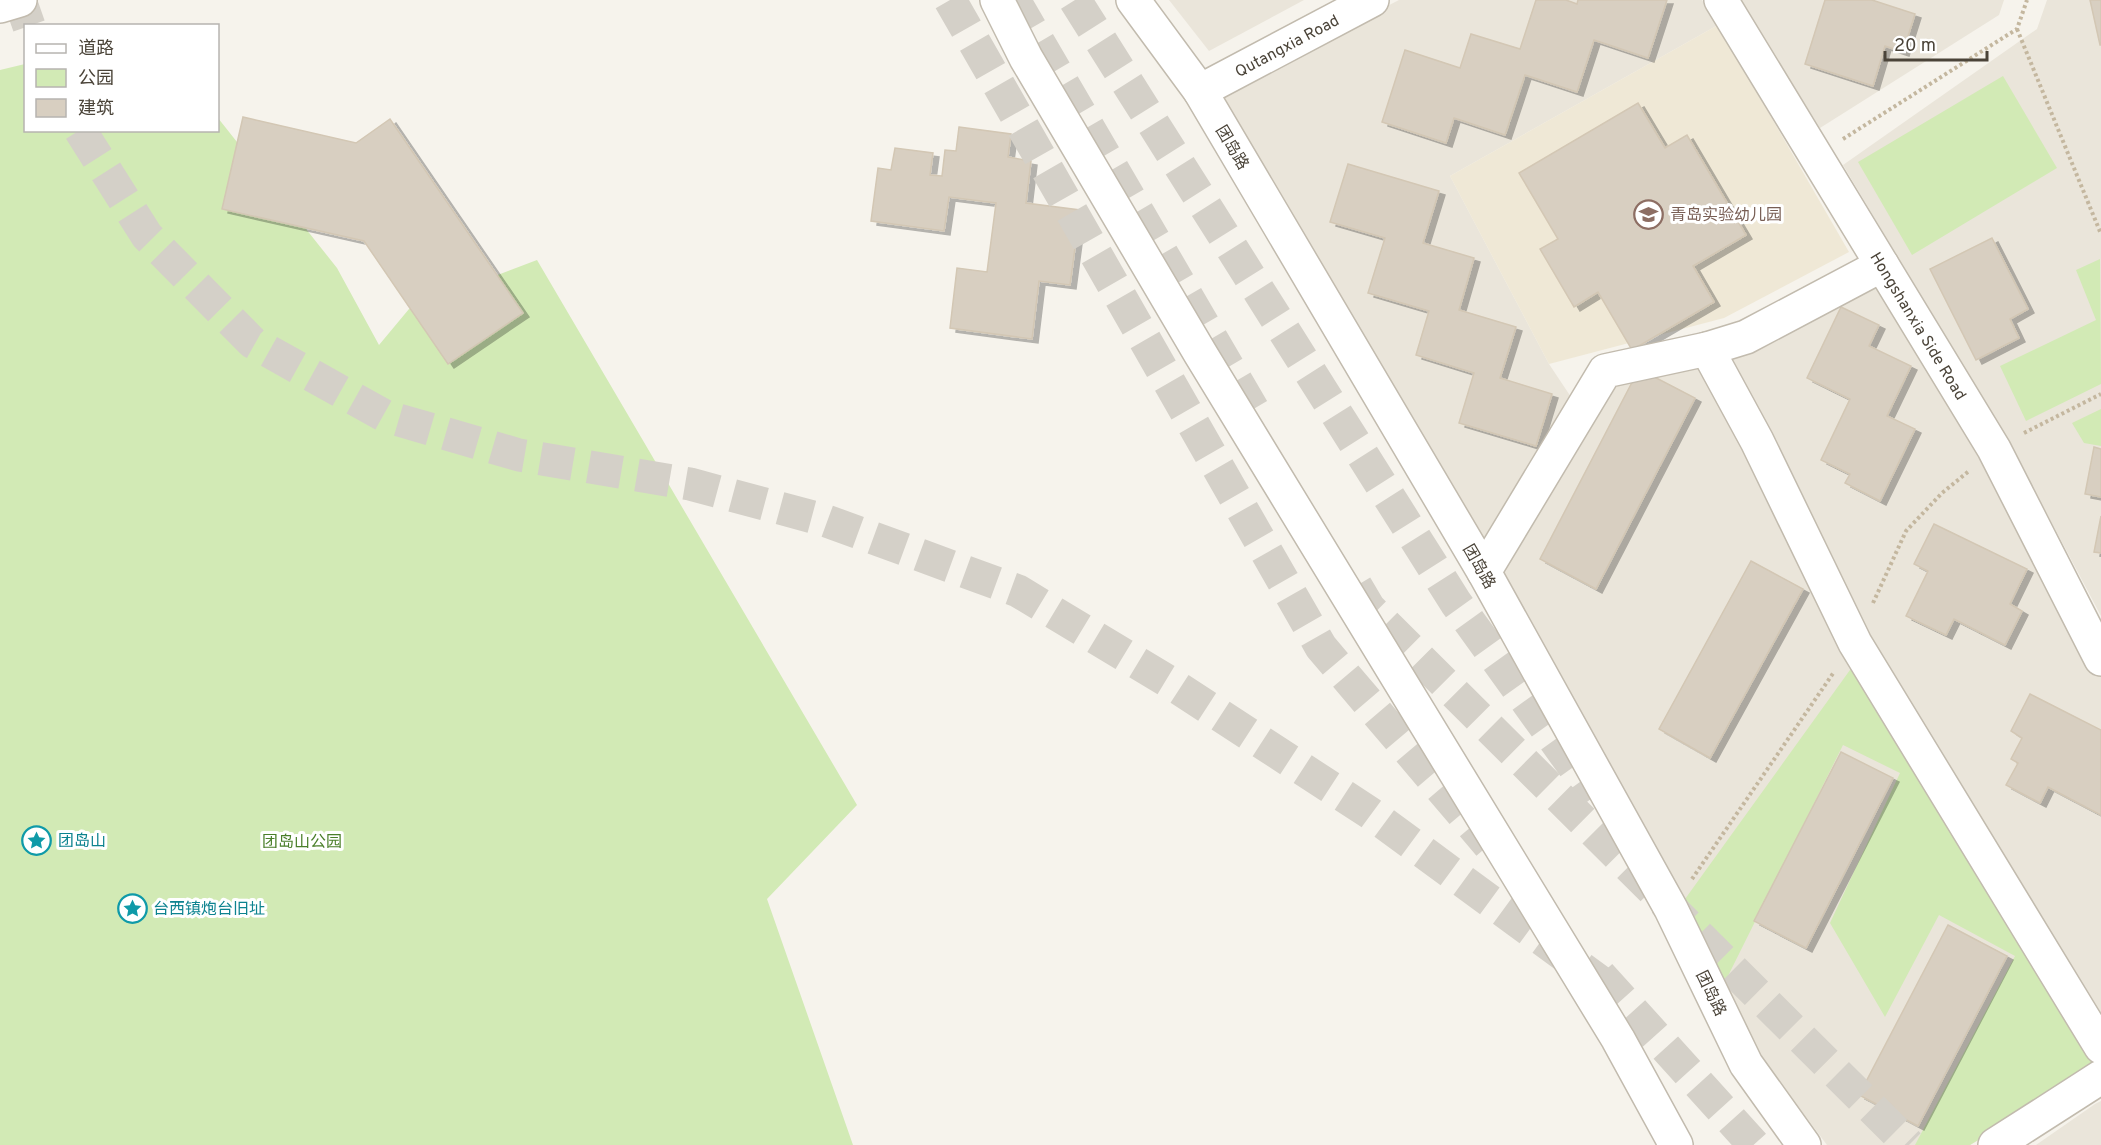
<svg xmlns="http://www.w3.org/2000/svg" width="2101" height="1145" viewBox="0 0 2101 1145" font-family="Overpass,'Noto Sans SC',sans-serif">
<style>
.residential{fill:#eae5da}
.education{fill:#efe8d6}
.green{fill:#d2eab5}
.building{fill:#d8cfc1;stroke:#d3c7b4;stroke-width:1.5;filter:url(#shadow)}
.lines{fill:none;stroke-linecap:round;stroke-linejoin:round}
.highway-tunnel{stroke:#d4d0c8;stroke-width:33;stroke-dasharray:33 16;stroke-linecap:butt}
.minor-casing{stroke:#c2bbae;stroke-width:36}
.path{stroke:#c4b79f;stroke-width:4;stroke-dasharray:3 3;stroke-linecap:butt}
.minor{stroke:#fff;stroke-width:33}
.labels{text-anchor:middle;stroke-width:6;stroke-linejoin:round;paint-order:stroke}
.street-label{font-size:16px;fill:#4b4439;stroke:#fff}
.education-label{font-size:16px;fill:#785e54;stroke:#fff;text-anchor:start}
.culture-label{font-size:16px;fill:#0d838f;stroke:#fff;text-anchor:start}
.park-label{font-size:16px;fill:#4a7f2a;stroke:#fff}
</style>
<defs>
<filter id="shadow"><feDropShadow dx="6" dy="4" stdDeviation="0" flood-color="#0004"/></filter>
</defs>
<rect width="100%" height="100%" fill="#f6f3ec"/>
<g class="residential">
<path d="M 1169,0 L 1304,0 L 1209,51 Z"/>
<path d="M 1399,0 L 1702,0 L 1718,25 L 1450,176 L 1549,364 L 1571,397 L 1485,554 L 1215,95 Z"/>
<path d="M 1740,0 L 2004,0 L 1999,15 L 1820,128 Z"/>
<path d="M 2047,0 L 2101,0 L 2101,616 L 2017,457 L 1843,165 L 2037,29 Z"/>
<path d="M 1878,278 L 2101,677 L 2101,1066 L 1970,1145 L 1827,1145 L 1762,1058 L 1499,570 L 1611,381 Z"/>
<path d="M 2101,1101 L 2101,1145 L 2036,1145 L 2095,1104 Z"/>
</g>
<path class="education" d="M 1718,25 L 1849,252 L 1724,318 L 1549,364 L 1450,176 Z"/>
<g class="green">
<path d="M 25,64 L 26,130 L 218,130 L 218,118 L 337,268 L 379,345 L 409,309 L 537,260 L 857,805 L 767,899 L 853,1145 L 0,1145 L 0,70 Z"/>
<path d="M 2003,76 L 2057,168 L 1912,255 L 1858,162 Z"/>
<path d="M 2100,259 L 2101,384 L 2026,421 L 2000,366 L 2096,320 L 2076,270 Z"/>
<path d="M 2101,409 L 2101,446 L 2084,443 L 2072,423 Z"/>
<path d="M 1855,663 L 2098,1068 L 1970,1145 L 1915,1145 L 2015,956 L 1939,915 L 1885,1017 L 1830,923 L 1900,773 L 1843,745 L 1723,986 L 1680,906 Z"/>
</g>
<g class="building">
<path d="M 1536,0 L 1566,0 L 1577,4 L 1578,0 L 1667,0 L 1648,58 L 1594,40 L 1577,92 L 1525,75 L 1505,135 L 1454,118 L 1446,143 L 1382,122 L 1405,50 L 1460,68 L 1471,34 L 1520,49 Z"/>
<path d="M 1825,0 L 1872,0 L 1915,14 L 1903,52 L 1885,46 L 1873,86 L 1805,64 Z"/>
<path d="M 2090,0 L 2101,0 L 2101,45 L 2100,45 Z"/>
<path d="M 1638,103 L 1665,148 L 1687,135 L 1746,235 L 1693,266 L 1714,302 L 1632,350 L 1598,292 L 1574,307 L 1540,249 L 1558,239 L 1519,173 Z"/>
<path d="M 243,117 L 356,143 L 390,119 L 523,313 L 448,364 L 364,241 L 222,209 Z"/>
<path d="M 959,127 L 1011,134 L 1008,157 L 1031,161 L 1026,203 L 1080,210 L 1070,285 L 1039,281 L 1032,339 L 950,328 L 957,268 L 987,272 L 996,203 L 949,197 L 944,231 L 871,221 L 878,168 L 891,170 L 895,148 L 933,153 L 930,175 L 942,176 L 945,150 L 956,151 Z"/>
<path d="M 1348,164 L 1439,191 L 1423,243 L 1474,258 L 1459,310 L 1516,327 L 1500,378 L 1552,394 L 1536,446 L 1459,423 L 1474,373 L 1416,355 L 1429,311 L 1368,293 L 1385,238 L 1330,222 Z"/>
<path d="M 1992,238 L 2028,309 L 2010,319 L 2019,338 L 1976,360 L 1930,269 Z"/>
<path d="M 1841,307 L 1879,325 L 1869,346 L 1911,366 L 1887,416 L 1915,429 L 1880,501 L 1845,483 L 1850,474 L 1821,460 L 1850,399 L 1807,378 Z"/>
<path d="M 1639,369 L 1695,398 L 1596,589 L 1540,559 Z"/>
<path d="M 2094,447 L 2101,449 L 2101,497 L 2085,494 Z"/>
<path d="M 2101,516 L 2101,553 L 2094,552 Z"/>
<path d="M 1934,524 L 2027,569 L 2010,604 L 2022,611 L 2005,645 L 1954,619 L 1946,635 L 1906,616 L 1928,571 L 1914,564 Z"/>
<path d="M 1751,561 L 1803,589 L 1710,758 L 1659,729 Z"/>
<path d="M 2030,694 L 2101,730 L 2101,815 L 2048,787 L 2040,803 L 2006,785 L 2018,763 L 2011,759 L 2022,738 L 2011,731 Z"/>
<path d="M 1841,752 L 1893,778 L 1806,948 L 1754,921 Z"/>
<path d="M 1948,925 L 2007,956 L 1918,1126 L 1859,1095 Z"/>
</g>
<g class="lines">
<g class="highway-tunnel">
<path d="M 20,0 L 29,26"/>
<path d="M 950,0 L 1321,647 L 1489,845"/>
<path d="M 1014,0 L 1259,420"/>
<path d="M 1075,0 L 1456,603 L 1595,796"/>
<path d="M 80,130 L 147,236 L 252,342 L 385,416 L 519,455 L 690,484 L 824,520 L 1018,591 L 1169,682 L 1370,813 L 1614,992"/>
<path d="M 1356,586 L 1369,608 L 1909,1145"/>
<path d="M 1600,975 L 1754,1145"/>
</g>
<defs>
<g id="minor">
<path d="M 997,0 L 1026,58 L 1200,353 L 1618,1039 L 1676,1145"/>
<path d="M 1133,0 L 1200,91 L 1484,572 L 1671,909 L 1746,1064 L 1804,1145"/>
<path id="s1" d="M 1721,0 L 1994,449 L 2101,659"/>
<path d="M 0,6 L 20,0"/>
<path id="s2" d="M 1200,91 L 1372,0"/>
<path d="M 1882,265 L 1746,337 L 1707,349 L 1757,441 L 1855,643 L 2101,1047"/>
<path d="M 1484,572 L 1605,371 L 1707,349"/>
<path d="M 1995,1145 L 2101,1077"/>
</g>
</defs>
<use href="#minor" class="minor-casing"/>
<g class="path">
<path d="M 2017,29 L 2101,234"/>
<path d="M 1843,139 L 2017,29 L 2027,0"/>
<path d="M 2024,433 L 2101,394"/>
<path d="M 1873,603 L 1906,531 L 1942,493 L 1969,471"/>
<path d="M 1692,879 L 1834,672"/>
</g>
<use href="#minor" class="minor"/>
</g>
<defs>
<symbol id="school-ring" viewBox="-11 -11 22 22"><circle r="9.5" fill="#fff" stroke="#8d6e63" stroke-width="1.5"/><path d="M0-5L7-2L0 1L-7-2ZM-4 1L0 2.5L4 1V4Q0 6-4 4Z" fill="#8d6e63"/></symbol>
<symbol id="sight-ring" viewBox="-11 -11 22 22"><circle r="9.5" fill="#fff" stroke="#0f9aa8" stroke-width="1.5"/><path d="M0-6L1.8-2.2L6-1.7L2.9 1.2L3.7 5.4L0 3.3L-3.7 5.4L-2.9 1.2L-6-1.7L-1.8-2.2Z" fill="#0f9aa8"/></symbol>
</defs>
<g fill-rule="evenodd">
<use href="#school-ring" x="1632" y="198" width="33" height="33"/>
<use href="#sight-ring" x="20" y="824" width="33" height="33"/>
<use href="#sight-ring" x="116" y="892" width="33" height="33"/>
</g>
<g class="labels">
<g class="street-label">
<text dy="6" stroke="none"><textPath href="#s2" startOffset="98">Qutangxia Road</textPath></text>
<text transform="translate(1233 147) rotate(59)" y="6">团岛路</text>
<text dy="6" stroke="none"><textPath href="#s1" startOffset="381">Hongshanxia Side Road</textPath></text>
<text transform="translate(1480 566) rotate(60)" y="6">团岛路</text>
<text transform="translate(1712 993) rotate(64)" y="6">团岛路</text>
</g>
<g class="education-label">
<text x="1670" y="220">青岛实验幼儿园</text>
</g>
<g class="culture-label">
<text x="58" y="846">团岛山</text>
<text x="153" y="914">台西镇炮台旧址</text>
</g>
<g class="park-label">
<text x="302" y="847">团岛山公园</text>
</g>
</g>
<rect x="24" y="24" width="195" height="108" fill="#ffffff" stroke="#b7b4b0" stroke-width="1.5"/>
<rect x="36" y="44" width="30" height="9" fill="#ffffff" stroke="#b7b4b0" stroke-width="1.5"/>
<text x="78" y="54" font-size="18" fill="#4b4439">道路</text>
<rect x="36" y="69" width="30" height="18" fill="#d2eab5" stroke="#b7b4b0" stroke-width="1.5"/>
<text x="78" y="84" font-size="18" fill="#4b4439">公园</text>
<rect x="36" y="99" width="30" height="18" fill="#d8cfc1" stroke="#b7b4b0" stroke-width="1.5"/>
<text x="78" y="114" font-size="18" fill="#4b4439">建筑</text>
<path d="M1885 51v9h102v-9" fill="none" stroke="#4b4439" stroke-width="3"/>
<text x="1894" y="51" font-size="18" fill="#4b4439" stroke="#ffffff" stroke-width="4.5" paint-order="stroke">20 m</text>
</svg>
